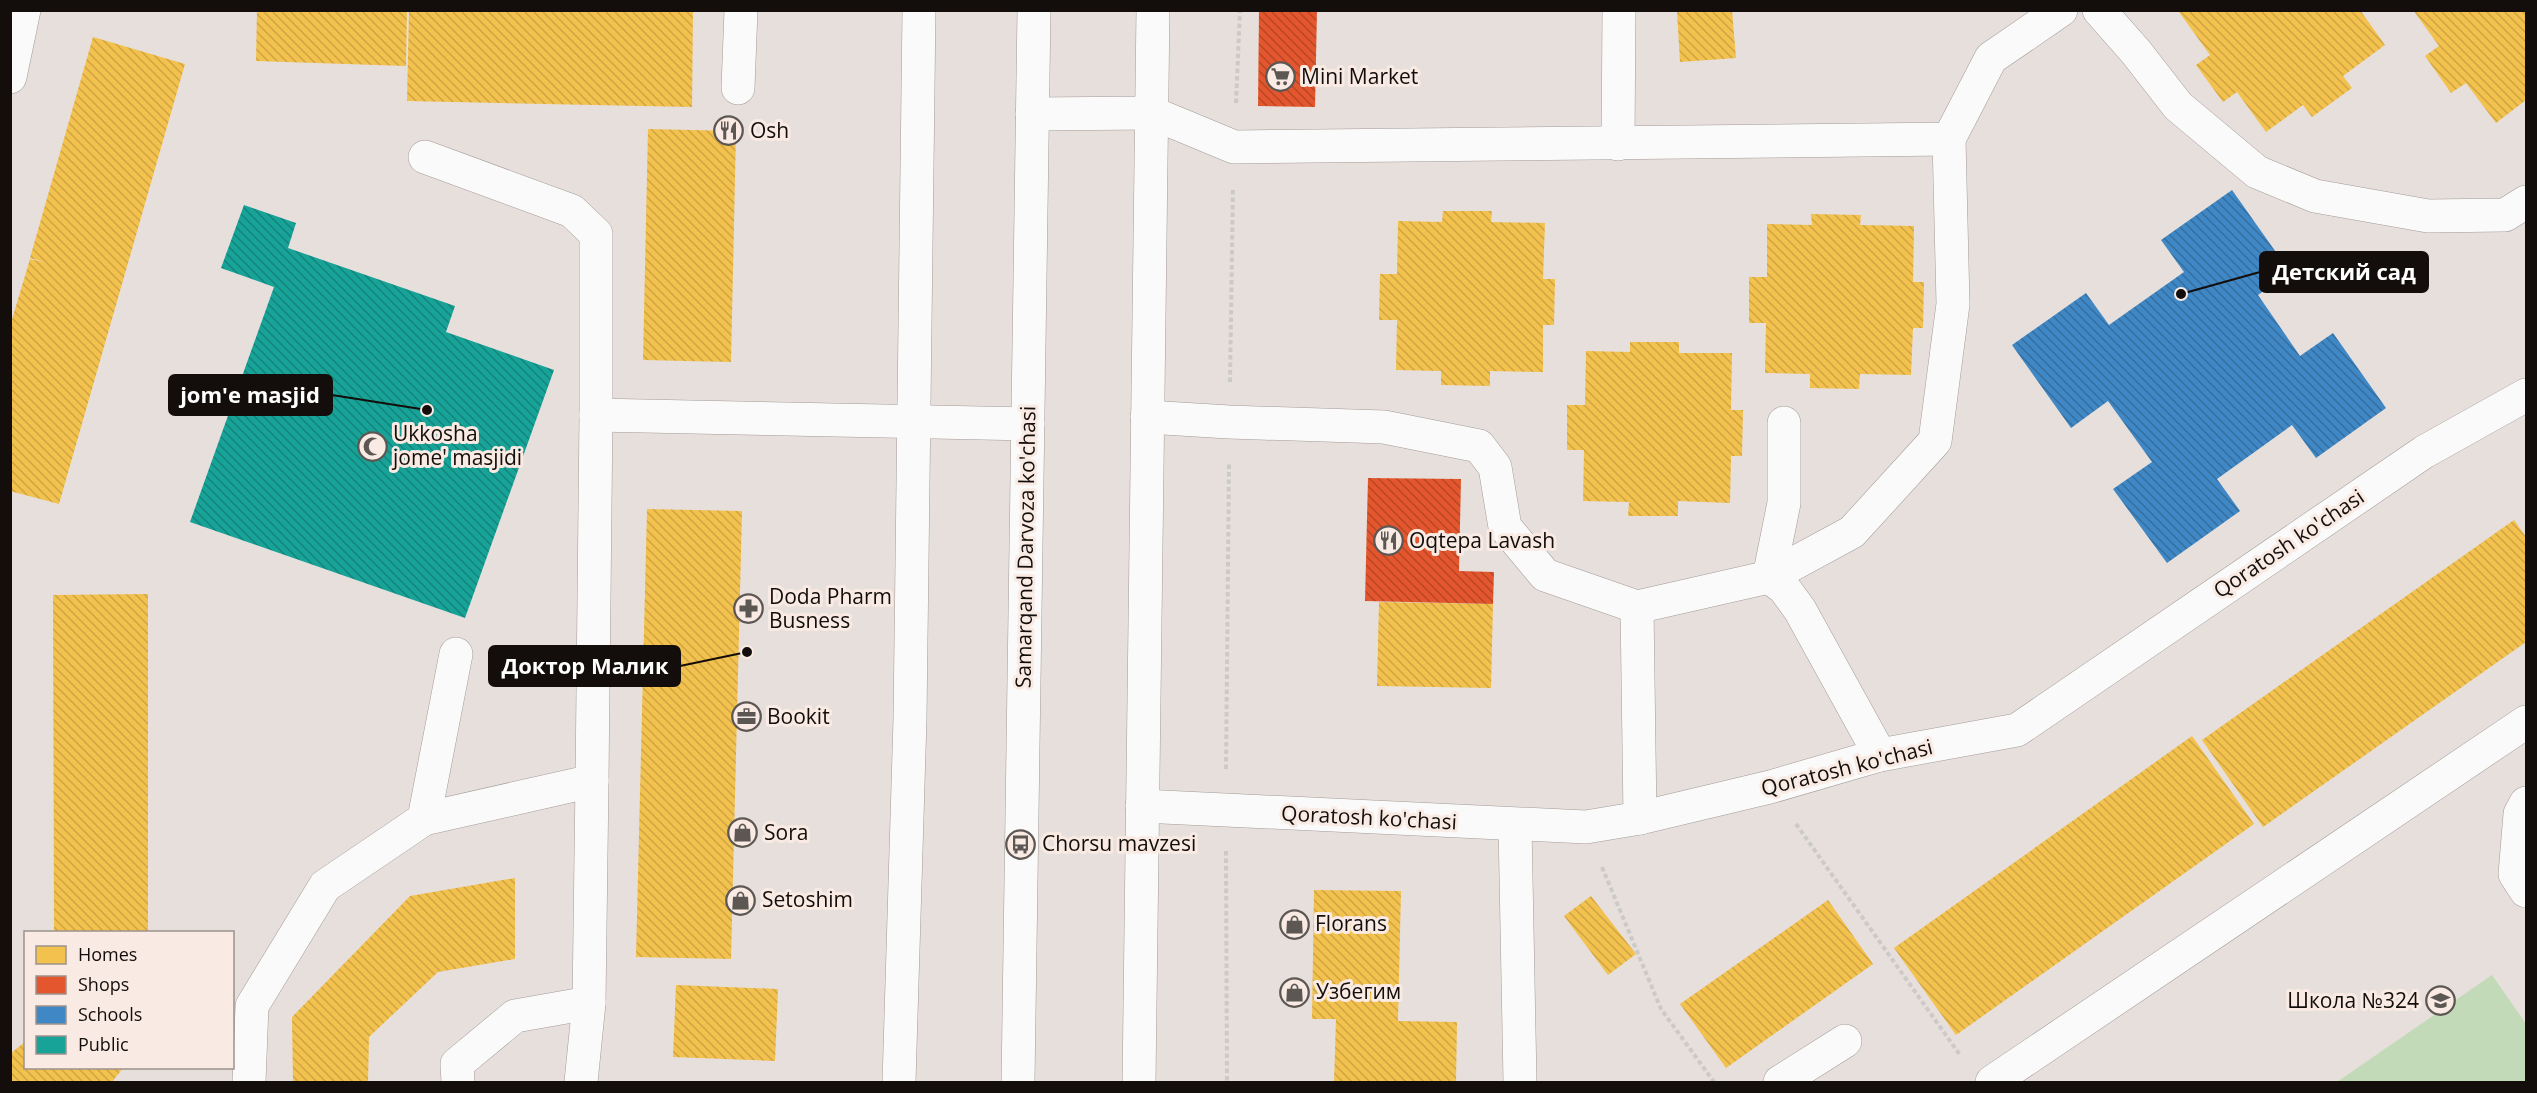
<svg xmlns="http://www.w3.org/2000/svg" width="2537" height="1093" viewBox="0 0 2537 1093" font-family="'Open Sans',sans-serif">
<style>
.grass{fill:#c3dab8}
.homes{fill:url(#homes-back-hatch)}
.shops{fill:url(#shops-back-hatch)}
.schools{fill:url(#schools-back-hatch)}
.public{fill:url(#public-back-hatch)}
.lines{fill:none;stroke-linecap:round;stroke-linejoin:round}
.minor-casing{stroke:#a29b98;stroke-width:34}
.major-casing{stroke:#a29b98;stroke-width:34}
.path{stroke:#cccac8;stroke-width:4;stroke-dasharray:4.5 3;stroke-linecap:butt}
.minor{stroke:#fbfafa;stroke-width:33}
.major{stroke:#fbfafa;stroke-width:33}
.labels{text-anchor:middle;stroke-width:6;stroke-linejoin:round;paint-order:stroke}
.poi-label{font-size:21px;fill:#130e0b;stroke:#f9ebe3;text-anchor:start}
.street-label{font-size:21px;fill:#130e0b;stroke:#f9ebe3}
.leader{fill:none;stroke:#130e0b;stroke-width:2}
.callout-dot{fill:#130e0b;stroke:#f9ebe3;stroke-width:2}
.callout{fill:#130e0b;stroke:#130e0b;stroke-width:2}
.callout-label{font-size:22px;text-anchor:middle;font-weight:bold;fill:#fff}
</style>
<defs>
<pattern id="homes-back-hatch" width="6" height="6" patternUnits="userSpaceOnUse" patternTransform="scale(1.5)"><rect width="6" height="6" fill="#f2c14e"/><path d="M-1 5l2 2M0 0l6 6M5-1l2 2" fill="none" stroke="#cfa543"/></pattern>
<pattern id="shops-back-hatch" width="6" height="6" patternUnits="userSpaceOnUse" patternTransform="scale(1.5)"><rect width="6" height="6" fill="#e4572e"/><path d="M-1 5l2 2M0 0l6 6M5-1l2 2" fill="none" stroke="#b84625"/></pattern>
<pattern id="schools-back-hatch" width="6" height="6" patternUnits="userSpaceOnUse" patternTransform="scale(1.5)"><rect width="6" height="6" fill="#3f88c5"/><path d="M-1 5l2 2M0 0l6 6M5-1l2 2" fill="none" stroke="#346e9e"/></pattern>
<pattern id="public-back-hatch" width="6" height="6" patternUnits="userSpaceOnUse" patternTransform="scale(1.5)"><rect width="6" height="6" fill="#17a398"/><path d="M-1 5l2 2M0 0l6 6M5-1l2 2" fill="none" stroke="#14837a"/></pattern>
</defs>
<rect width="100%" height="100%" fill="#e7dfdb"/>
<path class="grass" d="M 2492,975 L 2526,1024 L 2526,1082 L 2337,1082 Z"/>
<g class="homes">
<path d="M 257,10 L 407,10 L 406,66 L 256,61 Z"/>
<path d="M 409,10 L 693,10 L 692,107 L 407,101 Z"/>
<path d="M 1684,10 L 1732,10 L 1736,58 L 1680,62 L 1677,11 Z"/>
<path d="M 2181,10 L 2360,10 L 2385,45 L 2343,76 L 2352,88 L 2312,117 L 2303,105 L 2266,132 L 2237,92 L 2223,102 L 2196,65 L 2210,55 L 2179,12 Z"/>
<path d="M 2413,10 L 2526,10 L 2526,100 L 2496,123 L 2466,83 L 2451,93 L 2425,56 L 2439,46 Z"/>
<path d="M 93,37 L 185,64 L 59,504 L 10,491 L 10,326 L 30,259 L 47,263 L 30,258 Z"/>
<path d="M 648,129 L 736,131 L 731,362 L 643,360 Z"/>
<path d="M 1443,211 L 1492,211 L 1491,222 L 1545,223 L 1543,279 L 1555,279 L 1554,325 L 1543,325 L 1543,372 L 1490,371 L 1490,386 L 1441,385 L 1441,371 L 1396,370 L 1397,320 L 1379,320 L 1380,274 L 1397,274 L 1398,221 L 1442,222 Z"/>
<path d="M 1811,214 L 1861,215 L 1860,225 L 1914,226 L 1913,282 L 1924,282 L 1923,328 L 1913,328 L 1911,375 L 1860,374 L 1859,389 L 1810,388 L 1810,374 L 1765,373 L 1766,323 L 1749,323 L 1749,277 L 1767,277 L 1767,224 L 1812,225 Z"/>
<path d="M 1630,342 L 1679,342 L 1679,353 L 1732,353 L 1731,410 L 1743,410 L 1742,456 L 1731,456 L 1730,503 L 1678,501 L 1678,516 L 1628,516 L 1629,502 L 1583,501 L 1584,450 L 1567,450 L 1567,405 L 1585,405 L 1586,351 L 1630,352 Z"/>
<path d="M 647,509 L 742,511 L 731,959 L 636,957 Z"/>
<path d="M 2514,520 L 2526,537 L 2526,642 L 2263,827 L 2202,740 Z"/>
<path d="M 148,594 L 148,932 L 54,932 L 53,595 Z"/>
<path d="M 1379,602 L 1493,604 L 1491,688 L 1377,686 Z"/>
<path d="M 2192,736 L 2254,824 L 1956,1035 L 1894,948 Z"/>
<path d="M 515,878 L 515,959 L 438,972 L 369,1037 L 368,1082 L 293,1082 L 292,1017 L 410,896 Z"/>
<path d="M 1314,890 L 1401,891 L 1398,1021 L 1457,1022 L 1456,1082 L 1334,1082 L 1336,1019 L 1312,1019 Z"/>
<path d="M 1591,896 L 1636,954 L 1608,975 L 1564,916 Z"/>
<path d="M 1828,900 L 1873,964 L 1726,1068 L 1680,1004 Z"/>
<path d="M 676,985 L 778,989 L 775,1061 L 673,1057 Z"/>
<path d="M 26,1041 L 26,1068 L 123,1068 L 112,1082 L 10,1082 L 10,1054 Z"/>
</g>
<g class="shops">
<path d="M 1259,10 L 1317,10 L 1315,107 L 1258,106 Z"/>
<path d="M 1368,478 L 1461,479 L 1459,571 L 1494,572 L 1493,604 L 1365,601 Z"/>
</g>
<path class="schools" d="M 2232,190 L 2290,272 L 2258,295 L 2300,356 L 2333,333 L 2386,408 L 2316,458 L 2292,425 L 2217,479 L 2240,511 L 2167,563 L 2113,489 L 2152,462 L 2108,401 L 2071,428 L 2012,345 L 2086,293 L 2109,325 L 2184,272 L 2161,240 Z"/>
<path class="public" d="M 244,205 L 296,223 L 288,248 L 455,306 L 446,332 L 554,370 L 465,618 L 190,522 L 274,287 L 221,268 Z"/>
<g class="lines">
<defs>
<g id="minor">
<path d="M 2099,10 L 2136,52 L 2178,106 L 2257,172 L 2315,196 L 2428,216 L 2505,215 L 2526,202"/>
<path d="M 10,77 L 24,10"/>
<path d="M 738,88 L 741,10"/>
<path d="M 1152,113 L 1234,147 L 1949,139 L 1991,58 L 2061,10"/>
<path d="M 1618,144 L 1619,10"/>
<path d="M 425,157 L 572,211 L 596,234 L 596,415 L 1028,424"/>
<path d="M 1147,417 L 1229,422 L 1384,427 L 1479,446 L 1495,467 L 1505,527 L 1545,575 L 1637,607 L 1769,577 L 1852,532 L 1935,441 L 1953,304 L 1949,139"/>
<path d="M 1769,577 L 1784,588 L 1800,610 L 1880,755"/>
<path d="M 1769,577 L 1784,503 L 1784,423"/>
<path d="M 1637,607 L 1640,818"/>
<path d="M 592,781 L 596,415"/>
<path d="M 2526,803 L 2520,814 L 2515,874 L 2526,891"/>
<path d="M 1142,806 L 1586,827 L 1640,818 L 1770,787 L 1880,755 L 2017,730 L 2424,452 L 2526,395"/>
<path d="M 424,819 L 592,781 L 589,1003 L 581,1082"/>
<path d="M 1515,825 L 1520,1082"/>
<path d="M 249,1082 L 252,1006 L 325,886 L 424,819 L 456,654"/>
<path d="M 458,1082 L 457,1064 L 515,1016 L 589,1003"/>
<path d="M 899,1082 L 910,719 L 919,10"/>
<path d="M 1780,1082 L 1845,1041"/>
<path d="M 1992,1082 L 2526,722"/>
</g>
<g id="major">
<path d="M 1032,114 L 1152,113"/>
<path d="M 1018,1082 L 1034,10"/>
<path d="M 1139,1082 L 1153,10"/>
</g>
</defs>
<use href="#minor" class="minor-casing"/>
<use href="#major" class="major-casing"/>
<g class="path">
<path d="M 1236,103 L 1240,10"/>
<path d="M 1230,382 L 1233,188"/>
<path d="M 1226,769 L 1229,464"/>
<path d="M 1796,824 L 1960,1055"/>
<path d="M 1226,851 L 1227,1082"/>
<path d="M 1602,867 L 1661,1009 L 1714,1082"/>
</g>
<use href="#minor" class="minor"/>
<use href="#major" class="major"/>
</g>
<defs>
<symbol id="supermarket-ring" viewBox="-11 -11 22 22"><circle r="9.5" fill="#f9ebe3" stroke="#5d5754" stroke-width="1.5"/><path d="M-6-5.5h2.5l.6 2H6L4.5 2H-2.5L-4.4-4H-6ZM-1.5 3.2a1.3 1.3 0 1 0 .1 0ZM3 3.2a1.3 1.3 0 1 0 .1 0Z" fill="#5d5754"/></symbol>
<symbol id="restaurant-ring" viewBox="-11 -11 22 22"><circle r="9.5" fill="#f9ebe3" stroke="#5d5754" stroke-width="1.5"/><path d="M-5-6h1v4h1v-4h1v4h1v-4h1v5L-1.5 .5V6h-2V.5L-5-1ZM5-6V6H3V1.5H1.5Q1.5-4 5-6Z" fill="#5d5754"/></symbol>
<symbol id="mosque-ring" viewBox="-11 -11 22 22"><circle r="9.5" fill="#f9ebe3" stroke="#5d5754" stroke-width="1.5"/><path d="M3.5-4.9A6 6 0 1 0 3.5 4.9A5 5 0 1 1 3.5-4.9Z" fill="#5d5754"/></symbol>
<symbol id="pharmacy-ring" viewBox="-11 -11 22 22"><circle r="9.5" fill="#f9ebe3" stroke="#5d5754" stroke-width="1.5"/><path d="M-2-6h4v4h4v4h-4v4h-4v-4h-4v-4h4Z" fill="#5d5754"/></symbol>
<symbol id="office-ring" viewBox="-11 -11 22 22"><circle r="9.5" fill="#f9ebe3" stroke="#5d5754" stroke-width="1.5"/><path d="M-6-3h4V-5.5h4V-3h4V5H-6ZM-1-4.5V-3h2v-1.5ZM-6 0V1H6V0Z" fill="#5d5754"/></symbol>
<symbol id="shop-ring" viewBox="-11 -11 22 22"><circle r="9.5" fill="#f9ebe3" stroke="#5d5754" stroke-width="1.5"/><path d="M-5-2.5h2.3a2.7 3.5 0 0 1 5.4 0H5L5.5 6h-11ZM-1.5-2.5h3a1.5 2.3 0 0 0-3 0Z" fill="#5d5754"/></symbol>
<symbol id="bus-ring" viewBox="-11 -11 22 22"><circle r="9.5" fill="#f9ebe3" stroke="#5d5754" stroke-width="1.5"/><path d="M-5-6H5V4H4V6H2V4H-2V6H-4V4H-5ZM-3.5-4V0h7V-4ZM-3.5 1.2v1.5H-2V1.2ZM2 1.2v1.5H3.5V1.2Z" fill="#5d5754"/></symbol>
<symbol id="school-ring" viewBox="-11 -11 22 22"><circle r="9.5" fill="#f9ebe3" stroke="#5d5754" stroke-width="1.5"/><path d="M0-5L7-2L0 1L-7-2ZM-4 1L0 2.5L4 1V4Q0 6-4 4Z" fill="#5d5754"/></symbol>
</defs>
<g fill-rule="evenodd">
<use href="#supermarket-ring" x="1264" y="60" width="33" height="33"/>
<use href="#restaurant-ring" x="712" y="114" width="33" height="33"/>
<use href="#mosque-ring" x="356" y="430" width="33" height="33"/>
<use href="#restaurant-ring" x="1372" y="524" width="33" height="33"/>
<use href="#pharmacy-ring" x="732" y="592" width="33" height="33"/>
<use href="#office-ring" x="730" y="700" width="33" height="33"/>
<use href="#shop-ring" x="726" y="816" width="33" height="33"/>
<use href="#bus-ring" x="1004" y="828" width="33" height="33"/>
<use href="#shop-ring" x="724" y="884" width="33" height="33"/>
<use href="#shop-ring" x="1278" y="908" width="33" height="33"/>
<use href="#shop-ring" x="1278" y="976" width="33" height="33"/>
<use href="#school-ring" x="2424" y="984" width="33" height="33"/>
</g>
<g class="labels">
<g class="poi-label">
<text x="1301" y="84">Mini Market</text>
<text x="750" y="138">Osh</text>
<text x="393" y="441">Ukkosha<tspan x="393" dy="24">jome' masjidi</tspan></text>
<text x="1409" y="548">Oqtepa Lavash</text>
<text x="769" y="604">Doda Pharm<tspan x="769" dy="24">Busness</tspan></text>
<text x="767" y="724">Bookit</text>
<text x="764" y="840">Sora</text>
<text x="1042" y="851">Chorsu mavzesi</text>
<text x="762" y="907">Setoshim</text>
<text x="1315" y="931">Florans</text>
<text x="1316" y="999">Узбегим</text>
<text x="2419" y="1008" text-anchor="end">Школа №324</text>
</g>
<g class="street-label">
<text transform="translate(2289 544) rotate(-34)" y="7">Qoratosh ko'chasi</text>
<text transform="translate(1026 547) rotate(-89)" y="7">Samarqand Darvoza ko'chasi</text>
<text transform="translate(1847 768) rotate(-14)" y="7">Qoratosh ko'chasi</text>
<text transform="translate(1369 818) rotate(3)" y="7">Qoratosh ko'chasi</text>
</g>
</g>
<path class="leader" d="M2181 294L2260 272M427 410L332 395M747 652L680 666"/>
<g class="callout-dot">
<circle cx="2181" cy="294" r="6"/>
<circle cx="427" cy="410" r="6"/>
<circle cx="747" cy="652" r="6"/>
</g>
<g class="callout">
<rect x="2260" y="252" width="168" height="40" rx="6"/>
<rect x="169" y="375" width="163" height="40" rx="6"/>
<rect x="489" y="646" width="191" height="40" rx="6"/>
</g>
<g class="callout-label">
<text x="2344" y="280">Детский сад</text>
<text x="250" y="403">jom'e masjid</text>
<text x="585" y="674">Доктор Малик</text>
</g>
<rect width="2537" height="1093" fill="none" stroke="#130e0b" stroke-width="24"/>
<rect x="24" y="931" width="210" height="138" fill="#f9ebe3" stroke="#9d938d" stroke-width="1.5"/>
<rect x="36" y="946" width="30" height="18" fill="#f2c14e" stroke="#9d938d" stroke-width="1.5"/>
<text x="78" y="961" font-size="18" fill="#130e0b">Homes</text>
<rect x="36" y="976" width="30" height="18" fill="#e4572e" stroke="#9d938d" stroke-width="1.5"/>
<text x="78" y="991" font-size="18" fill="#130e0b">Shops</text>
<rect x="36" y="1006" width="30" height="18" fill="#3f88c5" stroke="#9d938d" stroke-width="1.5"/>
<text x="78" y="1021" font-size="18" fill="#130e0b">Schools</text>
<rect x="36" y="1036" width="30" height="18" fill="#17a398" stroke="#9d938d" stroke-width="1.5"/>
<text x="78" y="1051" font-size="18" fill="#130e0b">Public</text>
</svg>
